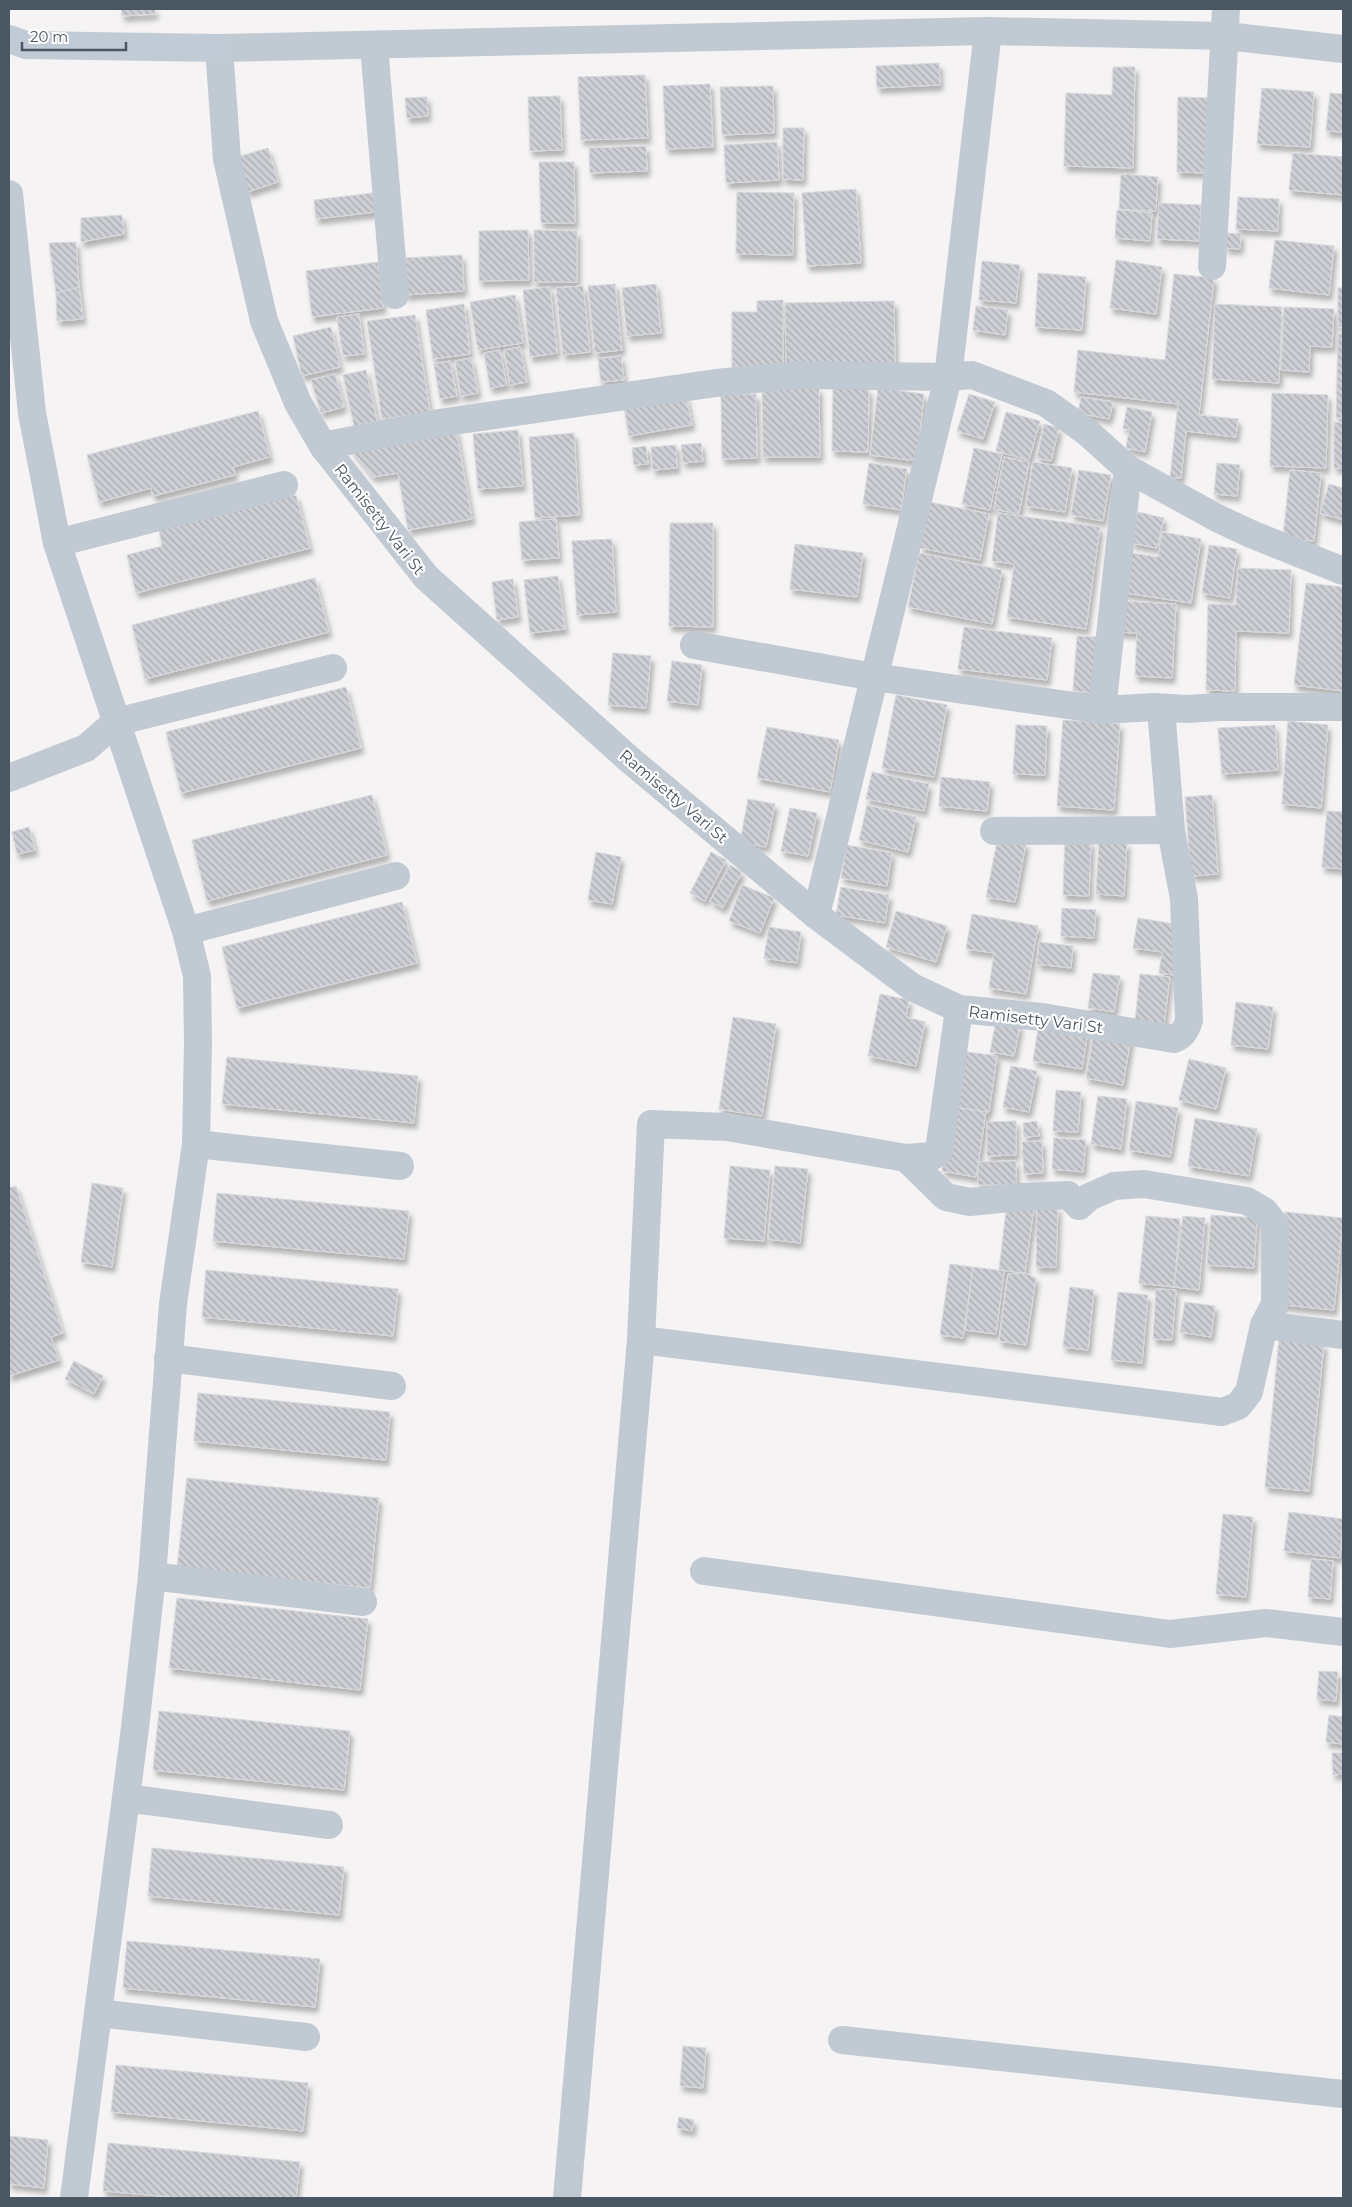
<svg xmlns="http://www.w3.org/2000/svg" width="1352" height="2207" viewBox="0 0 1352 2207" font-family="Montserrat,sans-serif">
<style>
.building{fill:url(#building-back-hatch);stroke:#d7d9de;filter:url(#shadow)}
.lines{fill:none;stroke-linecap:round;stroke-linejoin:round}
.street{stroke:#c1cad2;stroke-width:28}
.secondary{stroke:#c1cbd6;stroke-width:28}
.labels{text-anchor:middle;stroke-width:4.5;stroke-linejoin:round;paint-order:stroke}
.street-label{font-size:16px;fill:#4a5661;stroke:#fff}
</style>
<defs>
<pattern id="building-back-hatch" width="6" height="6" patternUnits="userSpaceOnUse" patternTransform="scale(1.25)"><rect width="6" height="6" fill="#cdcfd5"/><path d="M-1 5l2 2M0 0l6 6M5-1l2 2" fill="none" stroke="#a8abb0"/></pattern>
<filter id="shadow"><feDropShadow dx="3" dy="5.5" stdDeviation="2.5" flood-color="#0004"/></filter>
</defs>
<rect width="100%" height="100%" fill="#f5f3f3"/>
<g class="building">
<path d="M 121,9 L 155,9 L 155,14 L 122,16 Z"/>
<path d="M 939,63 L 940,85 L 877,88 L 876,66 Z"/>
<path d="M 1113,67 L 1135,67 L 1133,168 L 1064,166 L 1066,93 L 1112,95 Z"/>
<path d="M 645,75 L 648,138 L 581,140 L 578,77 Z"/>
<path d="M 710,84 L 713,147 L 666,149 L 663,86 Z"/>
<path d="M 773,86 L 774,133 L 722,135 L 720,87 Z"/>
<path d="M 1262,88 L 1314,92 L 1310,147 L 1257,144 Z"/>
<path d="M 1330,93 L 1343,94 L 1343,132 L 1326,131 Z"/>
<path d="M 560,96 L 562,150 L 530,151 L 528,97 Z"/>
<path d="M 427,97 L 428,116 L 407,118 L 405,98 Z"/>
<path d="M 1178,97 L 1212,98 L 1210,173 L 1177,172 Z"/>
<path d="M 783,128 L 804,128 L 803,180 L 783,179 Z"/>
<path d="M 777,142 L 779,180 L 726,183 L 724,145 Z"/>
<path d="M 646,146 L 647,171 L 590,173 L 589,148 Z"/>
<path d="M 268,148 L 278,182 L 247,192 L 237,157 Z"/>
<path d="M 1293,153 L 1343,157 L 1343,195 L 1289,190 Z"/>
<path d="M 539,162 L 574,162 L 575,223 L 541,223 Z"/>
<path d="M 1121,174 L 1158,177 L 1156,211 L 1119,209 Z"/>
<path d="M 856,189 L 861,263 L 807,266 L 802,193 Z"/>
<path d="M 381,192 L 384,211 L 316,219 L 314,200 Z"/>
<path d="M 737,192 L 794,193 L 793,255 L 736,254 Z"/>
<path d="M 1238,197 L 1279,199 L 1278,231 L 1236,229 Z"/>
<path d="M 1159,203 L 1201,205 L 1199,241 L 1157,239 Z"/>
<path d="M 1117,210 L 1152,213 L 1150,241 L 1115,238 Z"/>
<path d="M 122,215 L 124,234 L 81,242 L 81,218 Z"/>
<path d="M 528,230 L 529,280 L 479,281 L 479,231 Z"/>
<path d="M 534,230 L 577,231 L 577,282 L 534,282 Z"/>
<path d="M 1226,233 L 1241,234 L 1240,249 L 1225,248 Z"/>
<path d="M 1275,240 L 1334,246 L 1329,295 L 1269,288 Z"/>
<path d="M 76,242 L 79,287 L 56,293 L 49,243 Z"/>
<path d="M 462,255 L 464,291 L 405,295 L 402,258 Z"/>
<path d="M 1116,260 L 1162,267 L 1156,314 L 1110,308 Z"/>
<path d="M 982,261 L 1020,265 L 1016,303 L 979,300 Z"/>
<path d="M 378,262 L 383,308 L 312,317 L 306,271 Z"/>
<path d="M 1038,273 L 1086,277 L 1082,330 L 1035,327 Z"/>
<path d="M 1174,274 L 1214,278 L 1199,415 L 1238,419 L 1236,437 L 1186,431 L 1181,478 L 1170,478 L 1178,404 L 1074,392 L 1078,350 L 1165,360 Z"/>
<path d="M 615,284 L 622,350 L 595,353 L 588,286 Z"/>
<path d="M 656,284 L 661,333 L 627,336 L 622,288 Z"/>
<path d="M 583,286 L 590,352 L 563,355 L 556,288 Z"/>
<path d="M 79,287 L 83,319 L 57,321 L 56,293 Z"/>
<path d="M 550,287 L 557,353 L 530,357 L 523,290 Z"/>
<rect x="1338" y="288" width="5" height="39"/>
<path d="M 515,295 L 523,343 L 478,350 L 470,302 Z"/>
<path d="M 783,300 L 783,368 L 732,367 L 732,312 L 757,312 L 757,301 Z"/>
<path d="M 894,301 L 895,363 L 786,366 L 785,303 Z"/>
<path d="M 464,304 L 470,354 L 433,359 L 426,310 Z"/>
<path d="M 1215,304 L 1282,307 L 1279,383 L 1212,379 Z"/>
<path d="M 976,306 L 1008,310 L 1005,335 L 973,330 Z"/>
<path d="M 1284,307 L 1334,309 L 1332,347 L 1310,346 L 1309,372 L 1281,370 Z"/>
<path d="M 359,314 L 364,354 L 343,356 L 337,317 Z"/>
<path d="M 415,315 L 430,412 L 382,419 L 367,321 Z"/>
<path d="M 331,327 L 340,367 L 302,376 L 293,336 Z"/>
<path d="M 1338,334 L 1343,334 L 1343,418 L 1336,418 Z"/>
<path d="M 520,347 L 527,382 L 510,385 L 504,350 Z"/>
<path d="M 500,350 L 507,385 L 490,388 L 484,353 Z"/>
<path d="M 621,356 L 624,380 L 601,382 L 598,359 Z"/>
<path d="M 471,358 L 478,393 L 461,396 L 455,361 Z"/>
<path d="M 450,361 L 457,396 L 440,399 L 434,364 Z"/>
<path d="M 366,370 L 377,421 L 354,426 L 343,375 Z"/>
<path d="M 335,374 L 344,407 L 321,413 L 311,380 Z"/>
<path d="M 819,388 L 820,457 L 763,457 L 762,389 Z"/>
<path d="M 833,388 L 869,389 L 868,452 L 832,451 Z"/>
<path d="M 878,388 L 924,394 L 917,461 L 870,455 Z"/>
<path d="M 1272,393 L 1328,395 L 1326,468 L 1270,466 Z"/>
<path d="M 756,394 L 757,458 L 722,459 L 721,395 Z"/>
<path d="M 969,394 L 995,402 L 983,439 L 957,431 Z"/>
<path d="M 686,396 L 692,425 L 629,436 L 624,407 Z"/>
<path d="M 1081,397 L 1113,402 L 1109,419 L 1078,413 Z"/>
<path d="M 1127,407 L 1152,412 L 1145,452 L 1126,448 L 1129,430 L 1123,428 Z"/>
<path d="M 258,411 L 270,457 L 233,467 L 235,475 L 153,496 L 151,488 L 99,502 L 87,455 Z"/>
<path d="M 1006,412 L 1040,421 L 1029,460 L 996,451 Z"/>
<path d="M 1334,422 L 1343,423 L 1343,468 L 1334,468 Z"/>
<path d="M 1044,424 L 1059,428 L 1051,461 L 1037,458 Z"/>
<path d="M 456,429 L 472,519 L 408,530 L 398,473 L 373,477 L 350,448 Z"/>
<path d="M 518,430 L 523,486 L 478,489 L 473,434 Z"/>
<path d="M 574,433 L 579,515 L 535,518 L 529,437 Z"/>
<path d="M 701,443 L 703,461 L 683,463 L 681,445 Z"/>
<path d="M 676,445 L 677,468 L 653,470 L 651,447 Z"/>
<path d="M 646,446 L 648,464 L 634,465 L 632,448 Z"/>
<path d="M 974,448 L 1002,454 L 990,510 L 962,504 Z"/>
<path d="M 1004,457 L 1029,462 L 1019,514 L 994,509 Z"/>
<path d="M 1033,462 L 1072,468 L 1065,512 L 1026,506 Z"/>
<path d="M 869,463 L 907,469 L 901,510 L 863,504 Z"/>
<path d="M 1217,463 L 1240,465 L 1237,496 L 1214,494 Z"/>
<path d="M 1079,470 L 1111,475 L 1103,521 L 1071,515 Z"/>
<path d="M 1290,470 L 1321,473 L 1314,541 L 1283,538 Z"/>
<path d="M 1329,484 L 1343,488 L 1343,520 L 1320,513 Z"/>
<path d="M 296,495 L 310,548 L 136,593 L 127,555 L 162,546 L 159,530 Z"/>
<path d="M 929,502 L 989,514 L 980,560 L 920,548 Z"/>
<path d="M 1138,512 L 1164,518 L 1157,548 L 1131,543 Z"/>
<path d="M 998,513 L 1100,527 L 1086,629 L 1007,617 L 1014,564 L 992,561 Z"/>
<path d="M 556,519 L 559,558 L 522,560 L 519,522 Z"/>
<path d="M 670,523 L 713,523 L 713,627 L 669,626 Z"/>
<path d="M 1162,532 L 1201,539 L 1191,603 L 1119,592 L 1125,552 L 1158,557 Z"/>
<path d="M 612,539 L 616,612 L 577,615 L 572,541 Z"/>
<path d="M 795,544 L 863,553 L 857,597 L 790,589 Z"/>
<path d="M 1209,545 L 1237,549 L 1230,598 L 1202,593 Z"/>
<path d="M 919,553 L 1002,570 L 992,624 L 908,607 Z"/>
<path d="M 1238,568 L 1291,570 L 1289,633 L 1236,631 L 1235,691 L 1206,690 L 1208,604 L 1236,605 Z"/>
<path d="M 558,576 L 565,629 L 530,633 L 524,580 Z"/>
<path d="M 315,578 L 329,632 L 145,679 L 132,625 Z"/>
<path d="M 513,579 L 518,617 L 497,620 L 492,582 Z"/>
<path d="M 1306,583 L 1343,587 L 1343,691 L 1294,685 Z"/>
<path d="M 1120,601 L 1176,604 L 1172,678 L 1135,676 L 1137,633 L 1118,632 Z"/>
<path d="M 964,627 L 1052,638 L 1047,680 L 958,669 Z"/>
<path d="M 1077,636 L 1097,637 L 1093,693 L 1073,691 Z"/>
<path d="M 613,653 L 651,656 L 646,708 L 608,705 Z"/>
<path d="M 672,661 L 702,665 L 698,705 L 667,701 Z"/>
<path d="M 346,687 L 361,748 L 181,793 L 166,732 Z"/>
<path d="M 896,695 L 947,705 L 934,777 L 882,768 Z"/>
<path d="M 1063,720 L 1120,724 L 1114,810 L 1057,806 Z"/>
<path d="M 1288,721 L 1328,725 L 1321,808 L 1282,804 Z"/>
<path d="M 1016,725 L 1047,726 L 1045,775 L 1013,774 Z"/>
<path d="M 1275,725 L 1278,770 L 1222,774 L 1218,728 Z"/>
<path d="M 767,727 L 839,740 L 830,792 L 757,778 Z"/>
<path d="M 872,772 L 929,784 L 924,811 L 866,799 Z"/>
<path d="M 941,777 L 990,782 L 987,811 L 939,806 Z"/>
<path d="M 372,795 L 387,855 L 207,901 L 192,840 Z"/>
<path d="M 1212,795 L 1218,874 L 1191,876 L 1185,797 Z"/>
<path d="M 748,799 L 775,804 L 766,847 L 740,842 Z"/>
<path d="M 867,805 L 916,817 L 908,852 L 859,840 Z"/>
<path d="M 790,808 L 817,813 L 808,856 L 781,851 Z"/>
<path d="M 1327,811 L 1343,812 L 1343,869 L 1322,867 Z"/>
<path d="M 29,827 L 35,850 L 17,854 L 12,832 Z"/>
<path d="M 998,837 L 1026,843 L 1015,902 L 986,897 Z"/>
<path d="M 1065,840 L 1091,841 L 1089,896 L 1063,895 Z"/>
<path d="M 1099,841 L 1127,843 L 1124,896 L 1096,894 Z"/>
<path d="M 847,845 L 892,853 L 887,886 L 841,878 Z"/>
<path d="M 596,852 L 621,857 L 612,904 L 588,900 Z"/>
<path d="M 711,852 L 726,860 L 705,901 L 690,893 Z"/>
<path d="M 730,865 L 742,872 L 723,908 L 710,901 Z"/>
<path d="M 742,885 L 774,898 L 760,933 L 729,921 Z"/>
<path d="M 841,887 L 889,895 L 885,923 L 836,915 Z"/>
<path d="M 402,902 L 417,963 L 237,1008 L 222,947 Z"/>
<path d="M 1062,908 L 1096,910 L 1094,938 L 1061,936 Z"/>
<path d="M 896,911 L 947,926 L 936,962 L 886,947 Z"/>
<path d="M 972,914 L 1038,926 L 1026,994 L 989,988 L 994,953 L 966,949 Z"/>
<path d="M 1138,918 L 1181,925 L 1174,975 L 1159,973 L 1162,952 L 1133,948 Z"/>
<path d="M 769,927 L 801,932 L 797,963 L 764,958 Z"/>
<path d="M 1039,942 L 1073,946 L 1071,968 L 1037,964 Z"/>
<path d="M 1093,973 L 1120,976 L 1114,1012 L 1088,1008 Z"/>
<path d="M 1140,974 L 1170,977 L 1164,1024 L 1135,1021 Z"/>
<path d="M 880,994 L 909,1000 L 906,1017 L 925,1022 L 916,1066 L 868,1056 Z"/>
<path d="M 1236,1002 L 1273,1007 L 1268,1049 L 1231,1045 Z"/>
<path d="M 733,1017 L 776,1024 L 762,1116 L 719,1109 Z"/>
<path d="M 996,1021 L 1020,1025 L 1014,1056 L 990,1052 Z"/>
<path d="M 1039,1023 L 1088,1031 L 1082,1069 L 1033,1061 Z"/>
<path d="M 1094,1031 L 1131,1038 L 1123,1085 L 1086,1078 Z"/>
<path d="M 961,1051 L 997,1056 L 989,1112 L 952,1107 Z"/>
<path d="M 227,1057 L 418,1076 L 414,1123 L 222,1104 Z"/>
<path d="M 1189,1059 L 1226,1068 L 1216,1109 L 1179,1100 Z"/>
<path d="M 1011,1066 L 1037,1071 L 1029,1112 L 1003,1107 Z"/>
<path d="M 1056,1090 L 1081,1092 L 1078,1132 L 1053,1131 Z"/>
<path d="M 1098,1096 L 1127,1099 L 1121,1149 L 1091,1144 Z"/>
<path d="M 1136,1101 L 1178,1108 L 1170,1157 L 1129,1150 Z"/>
<path d="M 952,1107 L 986,1112 L 976,1177 L 942,1171 Z"/>
<path d="M 1195,1118 L 1257,1129 L 1249,1176 L 1188,1166 Z"/>
<path d="M 1016,1121 L 1016,1155 L 987,1156 L 987,1122 Z"/>
<path d="M 1037,1121 L 1039,1136 L 1024,1137 L 1023,1123 Z"/>
<path d="M 1054,1138 L 1086,1140 L 1083,1172 L 1052,1169 Z"/>
<path d="M 1042,1141 L 1043,1173 L 1024,1174 L 1022,1142 Z"/>
<path d="M 1016,1161 L 1016,1185 L 978,1185 L 978,1162 Z"/>
<path d="M 730,1166 L 770,1170 L 764,1241 L 724,1238 Z"/>
<path d="M 775,1166 L 808,1169 L 800,1243 L 768,1239 Z"/>
<path d="M 92,1183 L 123,1188 L 112,1267 L 81,1262 Z"/>
<path d="M 16,1186 L 63,1333 L 51,1337 L 59,1360 L 9,1376 L 9,1188 Z"/>
<path d="M 217,1193 L 409,1211 L 404,1259 L 213,1241 Z"/>
<path d="M 1007,1203 L 1034,1206 L 1025,1273 L 999,1270 Z"/>
<path d="M 1037,1206 L 1058,1207 L 1056,1267 L 1036,1267 Z"/>
<path d="M 1285,1212 L 1343,1218 L 1334,1310 L 1275,1304 Z"/>
<path d="M 1211,1215 L 1257,1218 L 1254,1268 L 1207,1265 Z"/>
<path d="M 1146,1216 L 1180,1219 L 1174,1287 L 1139,1283 Z"/>
<path d="M 1183,1216 L 1205,1218 L 1199,1290 L 1174,1287 Z"/>
<path d="M 950,1264 L 973,1267 L 963,1338 L 940,1335 Z"/>
<path d="M 973,1267 L 1004,1271 L 996,1334 L 965,1330 Z"/>
<path d="M 206,1270 L 398,1289 L 393,1336 L 202,1317 Z"/>
<path d="M 1025,1273 L 1036,1278 L 1026,1345 L 999,1341 L 1008,1274 Z"/>
<path d="M 1070,1287 L 1094,1290 L 1088,1350 L 1063,1347 Z"/>
<path d="M 1156,1289 L 1176,1290 L 1172,1340 L 1153,1339 Z"/>
<path d="M 1118,1292 L 1148,1295 L 1142,1363 L 1111,1360 Z"/>
<path d="M 1185,1302 L 1215,1306 L 1211,1337 L 1180,1332 Z"/>
<path d="M 1279,1339 L 1324,1344 L 1309,1491 L 1265,1487 Z"/>
<path d="M 74,1361 L 103,1376 L 94,1394 L 65,1379 Z"/>
<path d="M 198,1393 L 390,1412 L 386,1460 L 194,1441 Z"/>
<path d="M 187,1478 L 379,1498 L 370,1588 L 177,1568 Z"/>
<path d="M 1289,1512 L 1343,1519 L 1340,1558 L 1284,1551 Z"/>
<path d="M 1223,1514 L 1253,1517 L 1246,1597 L 1216,1594 Z"/>
<path d="M 1311,1559 L 1333,1561 L 1330,1599 L 1308,1597 Z"/>
<path d="M 177,1598 L 368,1619 L 360,1690 L 169,1668 Z"/>
<path d="M 1319,1671 L 1338,1672 L 1336,1701 L 1317,1699 Z"/>
<path d="M 159,1711 L 350,1731 L 344,1790 L 153,1770 Z"/>
<path d="M 1329,1715 L 1343,1717 L 1343,1744 L 1326,1742 Z"/>
<path d="M 1332,1753 L 1343,1753 L 1343,1774 L 1333,1775 Z"/>
<path d="M 152,1848 L 344,1867 L 339,1915 L 148,1896 Z"/>
<path d="M 127,1941 L 320,1959 L 315,2007 L 123,1988 Z"/>
<path d="M 683,2046 L 706,2048 L 703,2088 L 680,2086 Z"/>
<path d="M 116,2065 L 308,2083 L 303,2131 L 111,2112 Z"/>
<path d="M 679,2117 L 694,2120 L 692,2131 L 677,2128 Z"/>
<path d="M 9,2136 L 48,2140 L 44,2188 L 9,2184 Z"/>
<path d="M 108,2143 L 300,2162 L 296,2198 L 183,2198 L 103,2191 Z"/>
</g>
<g class="lines">
<g class="street">
<path d="M 374,46 L 395,295"/>
<path d="M 9,194 L 32,413 L 57,543 L 186,931 L 197,976 L 198,1043 L 196,1144 L 173,1304 L 152,1576 L 135,1728 L 74,2198"/>
<path d="M 1212,266 L 1226,9"/>
<path d="M 323,446 L 439,423 L 716,383 L 797,375 L 948,377 L 972,375 L 1046,403 L 1087,432 L 1128,469 L 1217,518 L 1251,534 L 1343,571"/>
<path d="M 57,543 L 284,485"/>
<path d="M 694,645 L 874,677 L 1102,710 L 1154,707 L 1187,709 L 1220,707 L 1343,707"/>
<path d="M 1161,709 L 1171,830 L 1184,899 L 1189,1020 C 1186,1030 1183,1035 1174,1039 L 1042,1017 L 959,1009 L 912,987 L 816,915 L 630,760 L 426,577 L 323,446 L 298,403 L 264,321 L 227,159 L 219,48 L 988,31 L 1226,36 L 1343,49"/>
<path d="M 1102,710 L 1128,469"/>
<path d="M 9,778 L 86,748 L 116,722 L 333,668"/>
<path d="M 994,831 L 1171,830"/>
<path d="M 816,915 L 948,377 L 988,31"/>
<path d="M 186,931 L 396,876"/>
<path d="M 196,1144 L 400,1166"/>
<path d="M 1264,1325 L 1343,1335"/>
<path d="M 641,1340 L 1222,1412 L 1238,1406 L 1249,1392 L 1264,1325 L 1275,1304 L 1275,1225 L 1264,1211 L 1247,1201 L 1144,1184 L 1114,1186 L 1089,1197 L 1079,1206 L 1068,1195 L 1020,1197 L 970,1202 L 946,1197 L 906,1158"/>
<path d="M 168,1358 L 392,1386"/>
<path d="M 704,1571 L 1170,1634 L 1266,1623 L 1343,1632"/>
<path d="M 152,1576 L 363,1602"/>
<path d="M 126,1798 L 329,1825"/>
<path d="M 98,2013 L 306,2037"/>
<path d="M 842,2040 L 1343,2094"/>
<path d="M 567,2198 L 641,1340 L 651,1124 L 727,1127 L 906,1158 L 933,1156 L 939,1151 L 959,1009"/>
</g>
<path class="secondary" d="M 9,39 L 26,45 L 219,48"/>
</g>
<g class="labels">
<g class="street-label">
<text transform="translate(380 519) rotate(52)" y="6">Ramisetty Vari St</text>
<text transform="translate(674 796) rotate(40)" y="6">Ramisetty Vari St</text>
<text transform="translate(1036 1019) rotate(7)" y="6">Ramisetty Vari St</text>
</g>
</g>
<rect width="1352" height="2207" fill="none" stroke="#4a5661" stroke-width="20"/>
<path d="M22 42v8h104v-8" fill="none" stroke="#4a5661" stroke-width="2.5"/>
<text x="30" y="42" font-size="15" fill="#4a5661" stroke="#ffffff" stroke-width="4" paint-order="stroke">20 m</text>
</svg>
